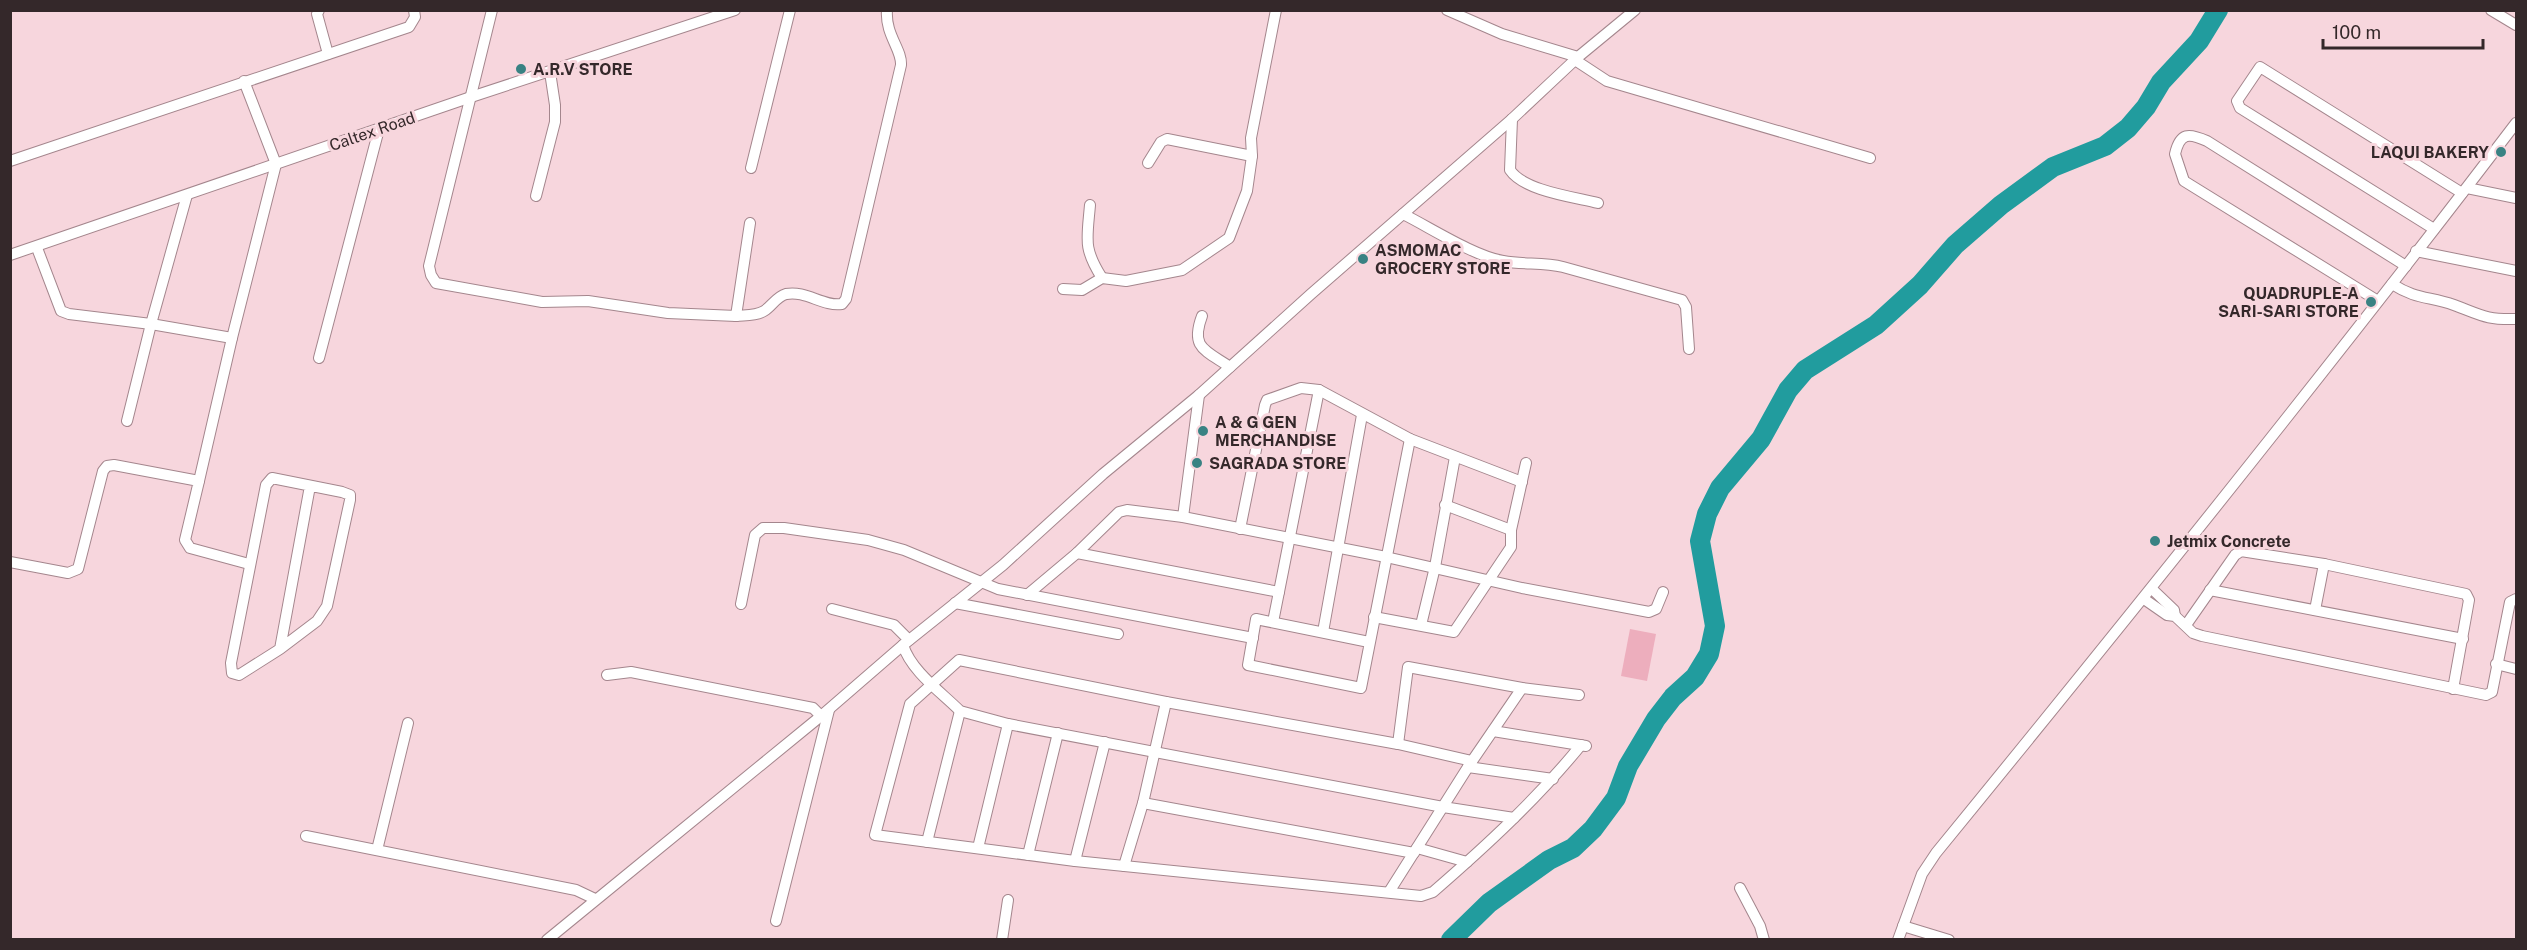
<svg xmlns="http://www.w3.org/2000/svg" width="2527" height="950" viewBox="0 0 2527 950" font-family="'Public Sans',sans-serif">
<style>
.pitch{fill:#edaebd}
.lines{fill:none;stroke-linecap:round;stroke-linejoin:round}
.river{stroke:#219c9e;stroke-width:20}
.minor-casing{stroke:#a4868d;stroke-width:12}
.minor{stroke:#fff;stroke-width:10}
.poi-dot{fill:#398283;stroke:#f7d6dd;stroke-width:2}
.labels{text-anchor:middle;stroke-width:6;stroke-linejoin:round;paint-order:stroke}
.poi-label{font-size:16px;font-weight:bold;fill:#34282a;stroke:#f7d6dd;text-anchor:start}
.street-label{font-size:16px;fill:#34282a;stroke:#f7d6dd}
</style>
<rect width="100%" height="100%" fill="#f7d6dd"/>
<path class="pitch" d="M 1630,629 L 1656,634 L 1647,681 L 1621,676 Z"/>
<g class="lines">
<path class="river" d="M 1451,940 L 1489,903 L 1549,860 L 1573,848 L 1593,829 L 1616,798 L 1628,766 L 1656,719 L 1673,697 L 1695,677 L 1709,654 L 1715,626 L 1700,541 L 1707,514 L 1720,488 L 1761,439 L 1788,390 L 1805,370 L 1876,325 L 1920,285 L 1955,245 L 2001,205 L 2053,167 L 2105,146 L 2128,128 L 2146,107 L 2161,82 L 2199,41 L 2218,10"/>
<defs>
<g id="minor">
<path d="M 319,10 L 317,14 L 328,54"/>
<path d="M 492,10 L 429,266 L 431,275 L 436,283 L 542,302 L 588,301 L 668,313 L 736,316 L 750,223"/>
<path d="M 1447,10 L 1502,34 L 1578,57"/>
<path d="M 2491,10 L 2516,25"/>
<path d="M 1575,60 L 1607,81 L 1870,158"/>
<path d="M 1512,119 L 1510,170 C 1524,191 1574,197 1598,203"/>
<path d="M 10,161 L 409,27 L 415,17 L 414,10"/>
<path d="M 1148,163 L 1161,142 L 1167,139 L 1252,156"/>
<path d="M 751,168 L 790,10"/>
<path d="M 2467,188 L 2516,198"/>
<path d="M 536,196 L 555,122 L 555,105 L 550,72"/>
<path d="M 1090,205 C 1087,240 1083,248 1102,278"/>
<path d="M 1403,214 C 1431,228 1474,256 1503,261 C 1523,265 1543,262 1563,267 L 1682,300 L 1686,307 L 1689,349"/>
<path d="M 2434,229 L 2240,108 L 2237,101 L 2260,67 L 2462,193"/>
<path d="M 37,248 L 61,311 L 69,314 L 151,324 L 232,338"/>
<path d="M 2416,251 L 2516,271"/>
<path d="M 10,255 L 471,97 L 735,10"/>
<path d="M 2392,284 C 2417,300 2429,296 2454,305 C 2481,315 2486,320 2516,319"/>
<path d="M 1063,289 L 1082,290 L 1102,278 L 1126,281 L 1182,270 L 1229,238 L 1247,191 L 1252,156 L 1251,138 L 1276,10"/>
<path d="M 2378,301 L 2184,181 L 2175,154 C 2180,132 2189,133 2207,141 L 2406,266"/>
<path d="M 736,316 C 745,315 756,316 764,311 C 772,306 776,297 786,294 C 806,290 823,307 842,304 L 846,299 L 901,65 C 902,49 885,35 887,10"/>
<path d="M 1202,316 C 1190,348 1205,350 1230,367"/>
<path d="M 319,358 L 379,129"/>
<path d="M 127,421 L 151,324 L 187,195"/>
<path d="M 199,481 L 232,338 L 276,164 L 244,81"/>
<path d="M 1445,505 L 1511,530"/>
<path d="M 1183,517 L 1199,395"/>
<path d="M 1240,529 L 1265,405 L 1267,400 L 1301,388 L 1319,390 L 1410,439 L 1522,482"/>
<path d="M 1077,553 L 1279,592"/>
<path d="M 10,562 L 68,573 L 78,569 L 103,471 L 107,466 L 114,465 L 199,481 L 185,540 L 190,548 L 249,564"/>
<path d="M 2152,589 L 2174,610 L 2175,616"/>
<path d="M 2210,590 L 2463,639"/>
<path d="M 1027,595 L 1077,553 L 1119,512 L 1127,510 L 1183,517 L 1386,557 L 1522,588 L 1649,612 L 1656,609 L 1663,592"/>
<path d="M 2144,599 L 2167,615 L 2175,616 L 2193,633 L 2202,636 L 2486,695 L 2492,692 L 2510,602 L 2516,599"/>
<path d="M 955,603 L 1118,634"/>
<path d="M 741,604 L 755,535 L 763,528 L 784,528 L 868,540 L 904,550 L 998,589 L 1253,638"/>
<path d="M 832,609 L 894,625 L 909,640"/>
<path d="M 2315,610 L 2324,564"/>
<path d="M 1374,617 L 1454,632 L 1511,547 L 1511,530 L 1526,463"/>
<path d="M 1273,622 L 1319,390"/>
<path d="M 1421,625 L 1435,567 L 1455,457"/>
<path d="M 2186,625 L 2235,555 L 2241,551 L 2324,564 L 2466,594 L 2469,600 L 2453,689"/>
<path d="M 1323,632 L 1362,415"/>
<path d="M 1369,642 L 1256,619 L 1248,665 L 1361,688 L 1410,439"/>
<path d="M 903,645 C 911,671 941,692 960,711 L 1008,724 L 1443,807 L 1514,818"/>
<path d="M 280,649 L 317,621 L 327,606 L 350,500 L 350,495 L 342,492 L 272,478 L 266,485 L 231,663 L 232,673 L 239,675 L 280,649 L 310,486"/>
<path d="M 2496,664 L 2516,669"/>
<path d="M 607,675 L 631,672 L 813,708 L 821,716"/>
<path d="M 1493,731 L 1586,746"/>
<path d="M 1398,744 L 1408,667 L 1522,688 L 1579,695"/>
<path d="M 1472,761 L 1398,744 L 1166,702 L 959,660 L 910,704 L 875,835 L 1075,861 L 1421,896 L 1433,892 C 1486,846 1537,799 1581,745"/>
<path d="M 1468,767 L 1553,779"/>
<path d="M 1143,803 L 1414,853"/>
<path d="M 306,836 L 576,890 L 595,899"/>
<path d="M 927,842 L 960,711"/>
<path d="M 978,848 L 1008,724"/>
<path d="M 1417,848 L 1467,862"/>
<path d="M 377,850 L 408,723"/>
<path d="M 1028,855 L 1058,733"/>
<path d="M 1075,861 L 1105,742"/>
<path d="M 1124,866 L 1143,803 L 1166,702"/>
<path d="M 1740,888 L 1760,926 L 1764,940"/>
<path d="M 1389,892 L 1468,767 L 1522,688"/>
<path d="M 776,921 L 829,710"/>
<path d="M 1903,926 L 1949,940"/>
<path d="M 547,940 L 821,716 L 903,645 L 1003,565 L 1103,474 L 1199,395 L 1311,294 L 1512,119 L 1578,57 L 1635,10"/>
<path d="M 1002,940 L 1008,900"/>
<path d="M 1898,940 L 1922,874 L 1936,853 C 2133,612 2328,370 2516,123"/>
</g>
</defs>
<use href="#minor" class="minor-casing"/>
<use href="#minor" class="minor"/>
</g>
<g class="poi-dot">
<circle cx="521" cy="69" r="6"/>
<circle cx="2501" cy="152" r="6"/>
<circle cx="1363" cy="259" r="6"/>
<circle cx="2371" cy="302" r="6"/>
<circle cx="1203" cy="431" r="6"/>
<circle cx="1197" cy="463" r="6"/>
<circle cx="2155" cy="541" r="6"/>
</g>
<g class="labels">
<g class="poi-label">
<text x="533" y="75">A.R.V STORE</text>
<text x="2489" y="158" text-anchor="end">LAQUI BAKERY</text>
<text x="1375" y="256">ASMOMAC<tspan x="1375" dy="18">GROCERY STORE</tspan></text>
<text x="2359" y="299" text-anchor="end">QUADRUPLE-A<tspan x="2359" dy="18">SARI-SARI STORE</tspan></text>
<text x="1215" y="428">A &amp; G GEN<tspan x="1215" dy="18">MERCHANDISE</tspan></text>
<text x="1209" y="469">SAGRADA STORE</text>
<text x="2167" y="547">Jetmix Concrete</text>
</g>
<g class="street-label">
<text transform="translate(372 131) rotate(-19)" y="6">Caltex Road</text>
</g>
</g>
<rect width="2527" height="950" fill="none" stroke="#34282a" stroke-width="24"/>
<path d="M2323 39v9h160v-9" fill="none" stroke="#34282a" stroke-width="3"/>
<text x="2332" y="39" font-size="18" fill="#34282a" stroke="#f7d6dd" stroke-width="4.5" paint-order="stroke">100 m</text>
</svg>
